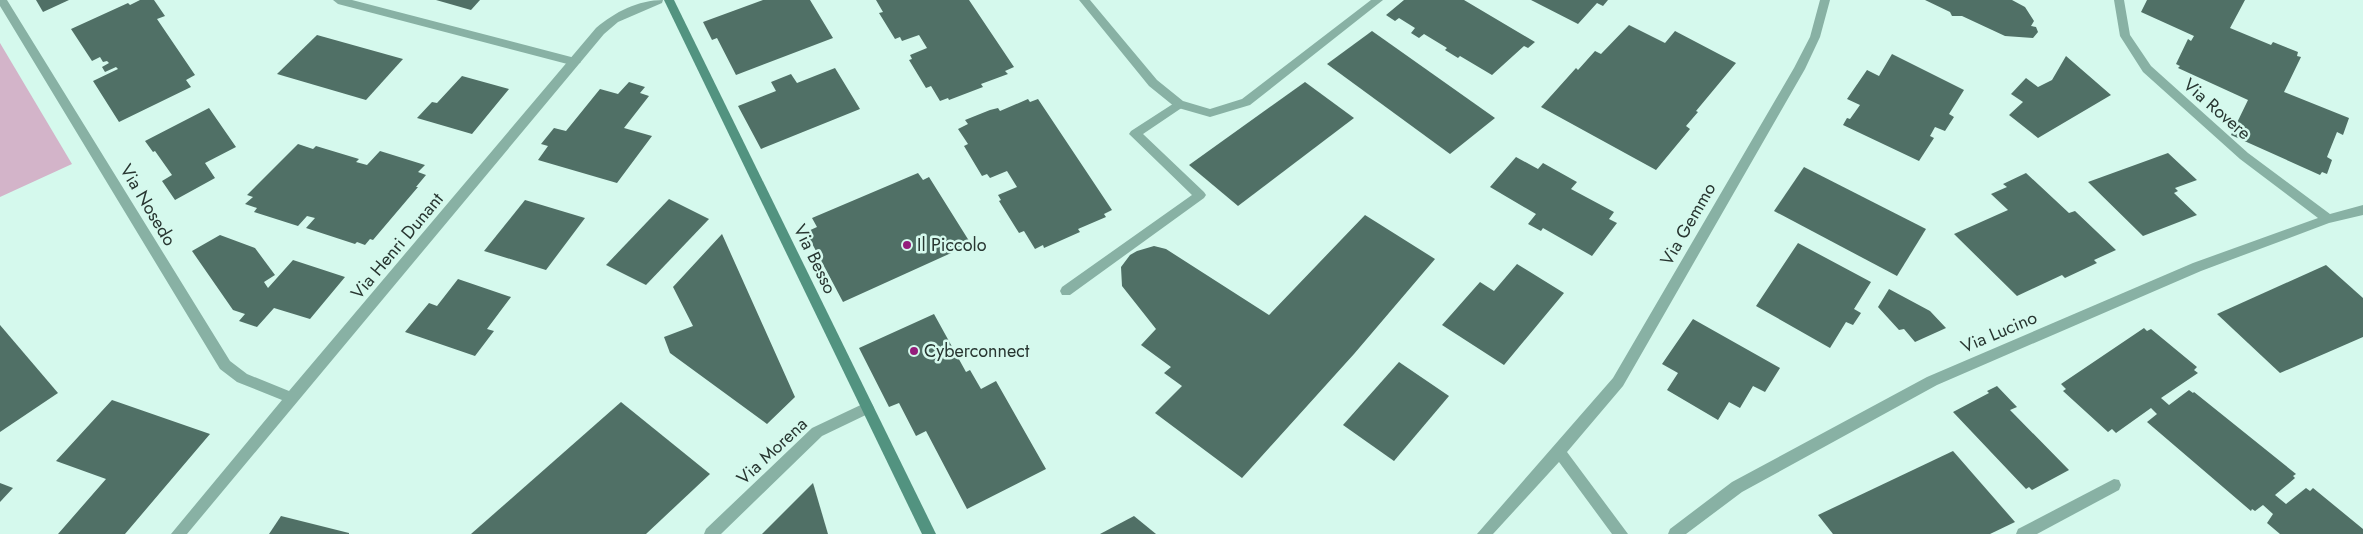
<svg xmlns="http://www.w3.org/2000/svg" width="2363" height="534" viewBox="0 0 2363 534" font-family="Jost,sans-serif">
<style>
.green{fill:#d3b4c9}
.building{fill:#507066}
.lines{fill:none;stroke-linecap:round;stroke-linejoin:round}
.lane{fill:#88b1a4;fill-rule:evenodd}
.street{fill:#88b1a4;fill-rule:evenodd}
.secondary{fill:#529380;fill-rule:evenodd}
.poi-dot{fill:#941d7b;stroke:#d5f9ed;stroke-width:2}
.labels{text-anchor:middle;stroke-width:5;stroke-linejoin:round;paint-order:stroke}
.street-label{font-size:18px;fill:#283631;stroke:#d5f9ed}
.poi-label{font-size:18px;fill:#283631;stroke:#d5f9ed;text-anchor:start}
</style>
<rect width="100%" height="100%" fill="#d5f9ed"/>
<path class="green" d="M 0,43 L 72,164 L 0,197 Z"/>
<g class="building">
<path d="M 36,0 L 69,0 L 43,12 Z"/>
<path d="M 140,0 L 154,0 L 165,16 L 157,19 L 195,75 L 186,80 L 191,87 L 119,122 L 93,81 L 118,69 L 116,67 L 105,72 L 102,67 L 109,63 L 107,61 L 103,62 L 100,57 L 92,61 L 71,29 L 128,3 L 130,5 Z"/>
<path d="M 436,0 L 480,0 L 471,10 Z"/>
<path d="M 763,0 L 810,0 L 833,38 L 736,75 L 717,38 L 712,40 L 703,22 Z"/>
<path d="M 876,0 L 969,0 L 1014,67 L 1005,71 L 1008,74 L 981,84 L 983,87 L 949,100 L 948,98 L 940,101 L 931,86 L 926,88 L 909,60 L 912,59 L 910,55 L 927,48 L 919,35 L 902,41 L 900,37 L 895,39 L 879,13 L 883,12 Z"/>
<path d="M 1404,0 L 1464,0 L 1535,42 L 1528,48 L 1524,46 L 1492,75 L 1460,56 L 1458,58 L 1445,50 L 1447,48 L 1424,34 L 1419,38 L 1411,33 L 1415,28 L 1399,18 L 1395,21 L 1386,15 Z"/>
<path d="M 1531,0 L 1608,0 L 1603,6 L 1597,3 L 1578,24 Z"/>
<path d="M 1925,0 L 2012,0 L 2025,7 L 2034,21 L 2031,26 L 2036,27 L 2038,32 L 2033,38 L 2005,36 L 1962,16 L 1952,16 L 1950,12 Z"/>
<path d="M 2147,0 L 2245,0 L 2230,28 L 2271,45 L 2273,42 L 2298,52 L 2297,56 L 2301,57 L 2284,92 L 2349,118 L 2343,135 L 2337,132 L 2327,157 L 2332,160 L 2327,174 L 2322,172 L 2320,175 L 2231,135 L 2248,100 L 2178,68 L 2180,66 L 2176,64 L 2188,39 L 2191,41 L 2194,36 L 2141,12 Z"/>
<path d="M 1629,25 L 1665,43 L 1675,31 L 1736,63 L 1696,111 L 1698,112 L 1686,126 L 1690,129 L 1656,170 L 1541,107 L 1576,68 L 1578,70 L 1595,51 L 1601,54 Z"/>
<path d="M 1372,31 L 1495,118 L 1450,154 L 1327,64 Z"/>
<path d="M 317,35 L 403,59 L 366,100 L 277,74 Z"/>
<path d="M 1892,54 L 1964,90 L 1949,114 L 1954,117 L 1945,131 L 1935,127 L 1930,136 L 1934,138 L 1919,161 L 1843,125 L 1847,118 L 1850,119 L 1860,105 L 1847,99 L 1867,70 L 1879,76 Z"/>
<path d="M 2066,56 L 2111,95 L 2038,138 L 2009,115 L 2023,102 L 2011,94 L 2026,78 L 2038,87 L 2052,80 Z"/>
<path d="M 835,68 L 860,109 L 761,149 L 738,106 L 776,91 L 771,82 L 791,74 L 797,83 Z"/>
<path d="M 462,76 L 509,89 L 472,134 L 417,118 L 432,102 L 437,103 Z"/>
<path d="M 629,82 L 645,87 L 640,93 L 649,96 L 624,128 L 652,136 L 617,183 L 538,160 L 548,146 L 541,144 L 554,128 L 566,131 L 600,89 L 618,94 Z"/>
<path d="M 1305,82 L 1354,118 L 1238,206 L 1189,165 Z"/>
<path d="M 1028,99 L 1030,102 L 1038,99 L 1112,210 L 1104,214 L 1106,217 L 1078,229 L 1080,232 L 1044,248 L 1043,245 L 1035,249 L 1024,231 L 1019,233 L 999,201 L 1001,200 L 998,195 L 1017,187 L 1007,171 L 990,178 L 987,174 L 982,176 L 964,146 L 968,144 L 958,129 L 968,124 L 965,120 L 990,110 L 998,108 L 1000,111 Z"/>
<path d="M 209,108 L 236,147 L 205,163 L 215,178 L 175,200 L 162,181 L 172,175 L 155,151 L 153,152 L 145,141 Z"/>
<path d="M 298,144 L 313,149 L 316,146 L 359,159 L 356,162 L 367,165 L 380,151 L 425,165 L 418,172 L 426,175 L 416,187 L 418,187 L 373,240 L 370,239 L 365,245 L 357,242 L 355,244 L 306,228 L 315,218 L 307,216 L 298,226 L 254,212 L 257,208 L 245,204 L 253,197 L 247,195 Z"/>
<path d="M 2168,153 L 2197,180 L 2175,188 L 2178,191 L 2174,193 L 2197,215 L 2143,236 L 2088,182 Z"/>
<path d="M 1516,157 L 1538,169 L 1543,163 L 1577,182 L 1571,189 L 1614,212 L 1609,219 L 1617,223 L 1592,256 L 1543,228 L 1541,231 L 1528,224 L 1536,214 L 1490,187 Z"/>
<path d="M 1804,167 L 1926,229 L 1897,276 L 1774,211 Z"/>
<path d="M 918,173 L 923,180 L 929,177 L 971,244 L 843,302 L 806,232 L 817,227 L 812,218 Z"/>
<path d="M 2026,173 L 2069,213 L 2075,211 L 2116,250 L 2094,260 L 2097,263 L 2065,278 L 2062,275 L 2017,296 L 1954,234 L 2008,210 L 1991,194 L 2007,187 L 2003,184 Z"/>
<path d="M 669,199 L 709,219 L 646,285 L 606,265 Z"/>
<path d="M 525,200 L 585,218 L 546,270 L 484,251 Z"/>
<path d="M 1365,215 L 1435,259 L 1354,354 L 1242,478 L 1155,413 L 1182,386 L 1164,373 L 1171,367 L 1141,345 L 1156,329 L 1122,286 L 1121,267 L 1130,255 L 1137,251 L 1154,246 L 1166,249 L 1269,315 Z"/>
<path d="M 722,234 L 795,397 L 767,424 L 670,353 L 664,337 L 693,326 L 673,287 Z"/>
<path d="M 220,235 L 255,248 L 275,275 L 264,282 L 268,288 L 293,260 L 345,277 L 310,319 L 274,308 L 257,327 L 239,321 L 245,314 L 233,310 L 192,251 Z"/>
<path d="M 1798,243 L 1871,282 L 1854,309 L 1861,313 L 1853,325 L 1846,322 L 1830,348 L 1756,306 Z"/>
<path d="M 1517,264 L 1564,293 L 1504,365 L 1442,325 L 1480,282 L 1494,291 Z"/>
<path d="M 2326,265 L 2363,298 L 2363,337 L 2280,373 L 2217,314 Z"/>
<path d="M 458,279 L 511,297 L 487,329 L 494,331 L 475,356 L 405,332 L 429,303 L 437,306 Z"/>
<path d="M 1889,289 L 1930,311 L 1946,328 L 1915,342 L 1904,329 L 1899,330 L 1878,307 Z"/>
<path d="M 934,314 L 966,372 L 970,370 L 981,389 L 996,381 L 1046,469 L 967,509 L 926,431 L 916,436 L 899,403 L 889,407 L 859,348 Z"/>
<path d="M 1693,319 L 1780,368 L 1765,392 L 1753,386 L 1740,408 L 1729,402 L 1718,420 L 1667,390 L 1678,373 L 1662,364 Z"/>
<path d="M 0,325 L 58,393 L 0,432 Z"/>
<path d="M 2144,328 L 2147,331 L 2151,329 L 2197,367 L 2194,370 L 2198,373 L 2161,398 L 2169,405 L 2189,390 L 2193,393 L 2194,392 L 2296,474 L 2293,476 L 2295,478 L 2275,495 L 2286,504 L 2306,488 L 2310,491 L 2313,488 L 2363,529 L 2363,534 L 2280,534 L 2267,523 L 2273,514 L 2263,505 L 2255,511 L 2252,509 L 2251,511 L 2147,422 L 2157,414 L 2151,408 L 2116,433 L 2112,429 L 2108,432 L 2063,391 L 2066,389 L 2061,384 Z"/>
<path d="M 1399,362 L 1449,396 L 1394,461 L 1343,425 Z"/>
<path d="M 1997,386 L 2017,407 L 2010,410 L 2069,470 L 2032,490 L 2029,487 L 2026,489 L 1953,412 L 1989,393 L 1987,391 Z"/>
<path d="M 112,400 L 210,434 L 125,534 L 58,534 L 106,479 L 56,461 Z"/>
<path d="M 621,402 L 710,474 L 646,534 L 471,534 Z"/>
<path d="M 1953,451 L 2015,522 L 1990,534 L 1833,534 L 1818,515 Z"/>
<path d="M 0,483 L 13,488 L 0,502 Z"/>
<path d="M 813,483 L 828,534 L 762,534 Z"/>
<path d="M 281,516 L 349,533 L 349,534 L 269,534 Z"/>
<path d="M 1134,516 L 1156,534 L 1100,534 Z"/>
</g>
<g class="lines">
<g class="lane">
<path d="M 333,0 L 352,0 L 575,58 L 581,62 L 575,66 L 338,4 Z"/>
<path d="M 1179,100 L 1185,104 L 1183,107 L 1143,134 L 1204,192 L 1206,195 L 1204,198 L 1070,295 L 1062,295 L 1060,291 L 1062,287 L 1192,195 L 1129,134 L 1131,131 Z"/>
<path d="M 2114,479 L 2119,480 L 2121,485 L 2119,490 L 2037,534 L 2016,534 L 2018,529 Z"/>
</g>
<g class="street">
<path d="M 0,0 L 7,0 L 230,361 L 247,374 L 289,391 L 596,28 C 615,12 638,0 663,0 L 662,3 L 618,22 L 604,34 L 187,534 L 171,534 L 282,400 L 237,382 L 220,369 L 0,6 Z"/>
<path d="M 1079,0 L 1090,0 L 1157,80 L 1183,101 L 1210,109 L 1242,99 L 1371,0 L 1383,0 L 1250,105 L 1210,117 L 1175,107 L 1149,86 Z"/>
<path d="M 1820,0 L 1830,0 L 1820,37 L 1805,69 L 1623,386 L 1567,452 L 1628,534 L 1612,534 L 1559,462 L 1493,534 L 1477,534 L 1613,378 L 1794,68 L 1810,37 Z"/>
<path d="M 2114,0 L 2124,0 L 2130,35 L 2151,66 L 2248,153 L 2330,214 L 2363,205 L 2363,215 L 2329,223 L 2201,271 L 1937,385 L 1742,492 L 1686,534 L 1668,534 L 1670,529 L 1732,482 L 1927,377 L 2193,263 L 2318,218 L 2240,159 L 2143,72 L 2120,36 Z"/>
<path d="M 867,402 L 872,404 L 874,408 L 872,412 L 822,436 L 721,534 L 704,534 L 706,529 L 812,428 Z"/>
</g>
<path class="secondary" d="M 664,0 L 674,0 L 936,534 L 922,534 Z"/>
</g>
<g class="poi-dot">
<circle cx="907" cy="245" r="5"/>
<circle cx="914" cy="351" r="5"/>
</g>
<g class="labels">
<g class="street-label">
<text transform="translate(2217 109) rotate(41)" y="6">Via Rovere</text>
<text transform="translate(148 205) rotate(59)" y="6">Via Nosedo</text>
<text transform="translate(1688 224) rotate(-60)" y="6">Via Gemmo</text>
<text transform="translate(397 246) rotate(-50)" y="6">Via Henri Dunant</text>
<text transform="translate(815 259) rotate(64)" y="6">Via Besso</text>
<text transform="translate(1999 332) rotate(-23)" y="6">Via Lucino</text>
<text transform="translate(772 451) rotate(-43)" y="6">Via Morena</text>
</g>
<g class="poi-label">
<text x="917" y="251">Il Piccolo</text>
<text x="924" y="357">Cyberconnect</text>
</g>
</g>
</svg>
